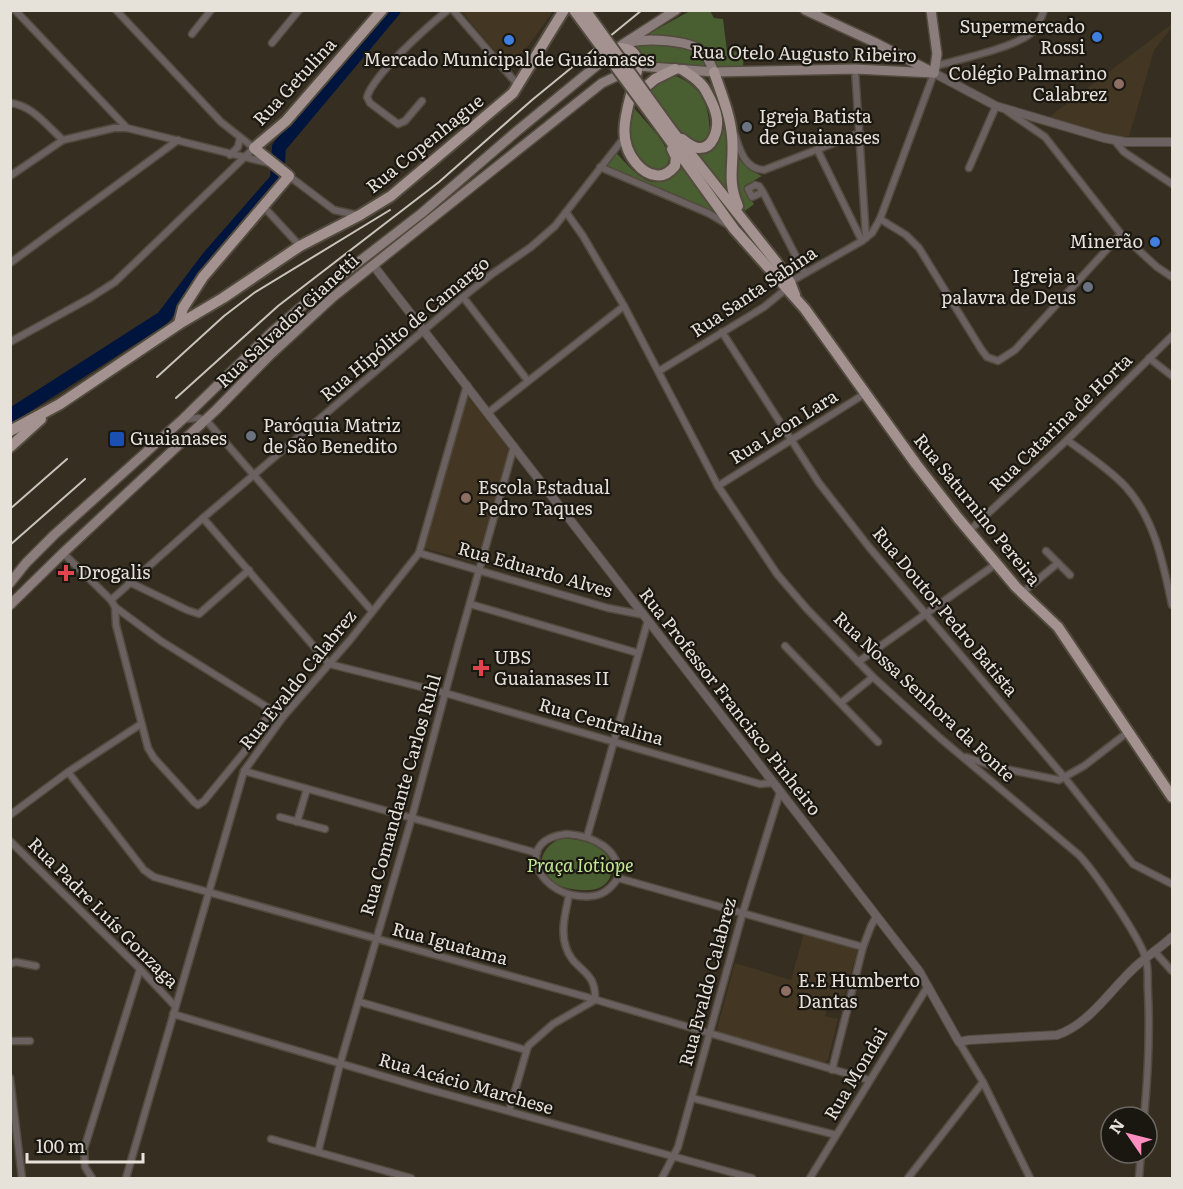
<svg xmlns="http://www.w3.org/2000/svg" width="1183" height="1189" viewBox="0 0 1183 1189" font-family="Literata,serif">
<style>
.built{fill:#433724}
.green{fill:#495e31}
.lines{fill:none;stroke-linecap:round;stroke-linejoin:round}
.river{stroke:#00153e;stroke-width:14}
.minor-casing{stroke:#524b3e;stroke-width:9}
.tertiary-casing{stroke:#524b3e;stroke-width:10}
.secondary-casing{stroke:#524b3e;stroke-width:12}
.primary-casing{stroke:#524b3e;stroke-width:14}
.minor{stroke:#6a6160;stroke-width:6}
.tertiary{stroke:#6a6160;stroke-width:8}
.secondary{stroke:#8a7d7b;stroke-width:9}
.primary{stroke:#a39290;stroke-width:10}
.rail{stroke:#c9c4bb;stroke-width:2}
.primary-bridge-casing{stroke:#524b3e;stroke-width:14;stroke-linecap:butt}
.primary-bridge{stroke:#a39290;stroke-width:10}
.shop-dot{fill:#3f7fe0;stroke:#1a1711;stroke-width:2}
.education-dot{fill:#8d6e63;stroke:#1a1711;stroke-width:2}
.worship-dot{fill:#6b7280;stroke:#1a1711;stroke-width:2}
.transit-dot{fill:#1a4fb4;stroke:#1a1711;stroke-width:2}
.health-dot{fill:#e0444e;stroke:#1a1711;stroke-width:2}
.labels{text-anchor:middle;stroke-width:4.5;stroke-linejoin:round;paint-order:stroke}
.poi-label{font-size:18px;fill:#e6e1d9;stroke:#1a1711;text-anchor:start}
.street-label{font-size:18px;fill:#e6e1d9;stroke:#1a1711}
.park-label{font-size:18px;font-style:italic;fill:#c3ea97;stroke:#1a1711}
</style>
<rect width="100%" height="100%" fill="#362e21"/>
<g class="built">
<path d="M 461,11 L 553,11 L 516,63 L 508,66 Z"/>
<path d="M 1172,24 L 1172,27 L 1154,50 L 1129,137 L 1105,134 L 1049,117 Z"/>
<path d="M 468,397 L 509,448 L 476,563 L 424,548 Z"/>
<path d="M 804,933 L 856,949 L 857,952 L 841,1006 L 828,1003 L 825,1016 L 838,1019 L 828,1059 L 825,1063 L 719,1032 L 717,1029 L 735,963 L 791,980 Z"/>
</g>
<g class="green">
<path d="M 690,11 L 710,11 L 714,18 L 723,19 L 727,51 L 744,52 L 743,68 L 719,69 L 708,52 L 648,34 Z"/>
<path d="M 643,42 C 666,46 696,43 708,67 L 645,61 L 640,50 L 635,45 Z"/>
<path d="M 676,76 C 704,88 709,106 710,135 L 702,142 L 694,143 C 674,129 662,109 648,88 L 659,81 Z"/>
<path d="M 634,108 C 644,120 663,138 668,153 C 670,157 669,162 666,166 C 652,184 629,150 628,136 C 628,127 632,116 634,108 Z"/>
<path d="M 725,124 C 729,149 726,173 730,198 L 697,156 C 715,150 720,142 725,124 Z"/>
<path d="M 616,153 C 630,166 646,191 667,179 C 674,175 677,171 679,164 L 719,215 L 606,167 Z"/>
<path d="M 738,158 L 750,170 L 762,176 L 744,186 L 744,190 L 754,204 L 745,211 C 737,193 736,178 738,158 Z"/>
<path d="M 561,839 C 580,837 616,848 611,873 C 610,880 606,884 601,887 C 589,894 558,889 548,879 C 534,864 544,844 561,839 Z"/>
</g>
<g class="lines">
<path class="river" d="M 10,416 L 163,318 L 209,257 L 277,179 L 279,147 L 394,10"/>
<defs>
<g id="minor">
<path d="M 15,10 L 127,128"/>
<path d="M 453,10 L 518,85"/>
<path d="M 192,34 L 211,10"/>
<path d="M 272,43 L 299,10"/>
<path d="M 936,66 C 960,59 1012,48 1030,34 C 1037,28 1041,19 1044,10"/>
<path d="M 855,69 L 866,238"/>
<path d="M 422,101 L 405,121 L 398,124 L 370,103 L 367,97 C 374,74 428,26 448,10"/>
<path d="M 10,103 C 32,105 47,126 63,140 L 114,128 L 127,128 L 269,163"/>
<path d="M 1007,111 L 1045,137 L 1121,234 L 1157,267 L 1172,277"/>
<path d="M 735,135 C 740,151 745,169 764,170 L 860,133"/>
<path d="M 1115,141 L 1124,152 L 1172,184"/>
<path d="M 817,149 L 862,241"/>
<path d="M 230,155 L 238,147 L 240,138"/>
<path d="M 600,167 L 708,213 L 728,225"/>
<path d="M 969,168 L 996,106"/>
<path d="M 10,176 L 63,140"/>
<path d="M 289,176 L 334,210 L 357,215"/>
<path d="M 763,192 L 752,197 L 748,189 L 755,185 L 759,186 L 763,192 L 804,272"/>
<path d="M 263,206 L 300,246"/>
<path d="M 566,212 L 583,236 L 624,306 L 718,486 L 777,574 L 807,609 L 873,677 L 940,738 L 1079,855 C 1094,871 1142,940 1146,960 C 1149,970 1147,982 1148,992 C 1150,1034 1148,1076 1144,1117"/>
<path d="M 880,219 L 906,235 L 919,248 L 981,349 L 987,357 L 998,361 L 1015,350 L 1121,234"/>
<path d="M 10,263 L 178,140"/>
<path d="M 463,297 L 528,381"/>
<path d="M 722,332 L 819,483 L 869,547 L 1065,778 L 1133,864 L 1172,884"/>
<path d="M 10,342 L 90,298 L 115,282 L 254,148 L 221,122 L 116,10"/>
<path d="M 1149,358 L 1172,376"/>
<path d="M 659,371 L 764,307 L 786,289 L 790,282 L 862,241 L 872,233 L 880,219 L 934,73"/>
<path d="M 489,412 L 624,306"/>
<path d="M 185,419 L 198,418 L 206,420 L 372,611"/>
<path d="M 1067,440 C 1086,454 1108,468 1125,486 C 1155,519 1163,563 1172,605"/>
<path d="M 718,486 L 866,393"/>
<path d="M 203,518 L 329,664 L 445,693 L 760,784 L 773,783"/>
<path d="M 969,531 L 1067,440 L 1172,336"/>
<path d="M 1046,551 L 1070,575"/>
<path d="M 63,553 L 111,600 L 115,607 L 116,625 L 148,748 L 154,758 L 194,802 L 198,805 L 204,801 L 245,751 L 272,709"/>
<path d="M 419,553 L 608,608 L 644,615"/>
<path d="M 129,582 L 187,610 L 199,614 L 249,570"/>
<path d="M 1022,593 L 1058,563"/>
<path d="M 111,600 L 203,518 L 463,297 L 492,274 L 531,247 L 555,226 L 623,139"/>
<path d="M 470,604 L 638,653"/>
<path d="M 115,607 L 161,641 L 283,717"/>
<path d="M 785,646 L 878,742"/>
<path d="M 858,662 L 996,564"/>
<path d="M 842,702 L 873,677"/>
<path d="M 966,757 L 996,767 L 1059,780 L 1084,766 L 1128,732"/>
<path d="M 244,771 L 537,853"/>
<path d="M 68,772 L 144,870 L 154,877 L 583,996 L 869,1080"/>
<path d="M 10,815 L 68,772 L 141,724"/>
<path d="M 280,817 L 325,829"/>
<path d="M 297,822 L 307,789"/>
<path d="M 567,834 C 592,836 621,848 618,878 C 608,893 598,898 579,896 C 536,892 514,839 567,834 Z"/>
<path d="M 587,837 L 648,620"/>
<path d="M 10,841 L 140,969 L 175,1006"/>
<path d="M 618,878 L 863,947"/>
<path d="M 1155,952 L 1172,971"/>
<path d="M 10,964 L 16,962 L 36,966"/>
<path d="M 360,1002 L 526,1050"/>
<path d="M 173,1014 L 420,1087 L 752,1178"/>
<path d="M 10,1041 L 30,1041"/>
<path d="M 959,1042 L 983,1082 L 1030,1178"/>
<path d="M 832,1070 L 863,947 L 871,926 L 876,917"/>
<path d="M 10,1078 L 22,1178"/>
<path d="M 692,1098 L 836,1135"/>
<path d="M 509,1111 L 528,1046 L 553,1024 L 595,1000 C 597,969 573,971 566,947 C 560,930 566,911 569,895"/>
<path d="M 271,1139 L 411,1178"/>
<path d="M 318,1152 L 340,1064 L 412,817 L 458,645 L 514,446"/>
<path d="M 92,1178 L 85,1167 L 84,1149 L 140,969"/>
<path d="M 126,1178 L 244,771 L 283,717 L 350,640 L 419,553 L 467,385"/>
<path d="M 662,1178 L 678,1147 L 743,912 L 780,792"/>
<path d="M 810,1178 L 928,986"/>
<path d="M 908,1178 L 983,1082"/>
<path d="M 1139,1178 L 1141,1153"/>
</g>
<g id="tertiary">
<path d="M 934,73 L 996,106 L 1104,138 L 1126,142 L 1172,142"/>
<path d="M 373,265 L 919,971 L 959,1042 L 969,1040 L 1057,1035 C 1088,1025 1109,992 1132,970 C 1144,958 1159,949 1172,937"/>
</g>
<g id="secondary">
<path d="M 805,10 L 874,42 L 932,72"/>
<path d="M 931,10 L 937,54 L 934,73"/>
<path d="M 631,42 C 648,38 688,40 702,51 C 708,56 711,65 714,72"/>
<path d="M 10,583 L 26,563 L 54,535 L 183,419 L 272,332 L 307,302 L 422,213 L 517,131 L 623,44 L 676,10"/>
<path d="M 10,605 L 63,553 L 216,410 L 269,356 L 333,297 L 602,83 L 638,66 L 714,72 L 855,69 L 934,73"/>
</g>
<g id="primary">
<path d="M 619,48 C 627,48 634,50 637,59 C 639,65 637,72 635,78 C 629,107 614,137 636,163 C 641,169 647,174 655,175 C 663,177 670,172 675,166 L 676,157 L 672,149"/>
<path d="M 714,72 C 721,93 730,114 732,136 C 735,164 726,179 738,206"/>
<path d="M 635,96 L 655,79 L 675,69"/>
<path d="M 670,128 L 777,263 L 790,282 L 795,295"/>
<path d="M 664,132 L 734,229 L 805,309 L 916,464 L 958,518 L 1016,587 L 1058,627 L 1172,797"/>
<path d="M 682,139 C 687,143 693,148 699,148 C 713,149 718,130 717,119 C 716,111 711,100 707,93 C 702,82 692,76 683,70"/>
<path d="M 179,324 L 183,308 L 203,277 L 289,176 L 254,148 L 286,121 L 382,10"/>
<path d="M 10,431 L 60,404 L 179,324 L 223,298 L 300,246 L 360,215 L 391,196 L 513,93 L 564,10"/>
<path d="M 10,447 L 41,419"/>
</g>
</defs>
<use href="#minor" class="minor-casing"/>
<use href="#tertiary" class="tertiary-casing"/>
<use href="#secondary" class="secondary-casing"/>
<use href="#primary" class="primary-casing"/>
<use href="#minor" class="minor"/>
<use href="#tertiary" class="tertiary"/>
<use href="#secondary" class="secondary"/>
<use href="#primary" class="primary"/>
<g class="rail">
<path d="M 157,377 L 224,316 L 254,293 L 390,210"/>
<path d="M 176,398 L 278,306 L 439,182 L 532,100 L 642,10"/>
<path d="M 10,509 L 67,459"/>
<path d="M 10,545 L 85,479"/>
</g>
<defs>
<g id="primary-bridge">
<path d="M 574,10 L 664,132"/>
<path d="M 585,10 L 670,128"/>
</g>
</defs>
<use href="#primary-bridge" class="primary-bridge-casing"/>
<use href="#primary-bridge" class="primary-bridge"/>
</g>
<g class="shop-dot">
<circle cx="1097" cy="37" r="6"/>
<circle cx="509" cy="40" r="6"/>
<circle cx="1155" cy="242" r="6"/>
</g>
<g class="education-dot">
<circle cx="1119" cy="84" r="6"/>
<circle cx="466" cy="498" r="6"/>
<circle cx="786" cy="991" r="6"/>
</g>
<g class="worship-dot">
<circle cx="747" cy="127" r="6"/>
<circle cx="1088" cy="287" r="6"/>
<circle cx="251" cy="436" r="6"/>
</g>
<rect class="transit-dot" x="109" y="431" width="16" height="16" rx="3"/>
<g class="health-dot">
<path d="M63 564h6v6h6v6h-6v6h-6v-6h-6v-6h6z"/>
<path d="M478 659h6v6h6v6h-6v6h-6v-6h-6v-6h6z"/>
</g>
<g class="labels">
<g class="poi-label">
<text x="1085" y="33" text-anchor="end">Supermercado<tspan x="1085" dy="21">Rossi</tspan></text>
<text x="509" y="66" text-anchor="middle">Mercado Municipal de Guaianases</text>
<text x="1107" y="80" text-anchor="end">Colégio Palmarino<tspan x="1107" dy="21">Calabrez</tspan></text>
<text x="759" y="123">Igreja Batista<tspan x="759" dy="21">de Guaianases</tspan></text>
<text x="1143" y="248" text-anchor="end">Minerão</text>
<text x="1076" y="283" text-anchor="end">Igreja a<tspan x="1076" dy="21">palavra de Deus</tspan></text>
<text x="263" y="432">Paróquia Matriz<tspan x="263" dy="21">de São Benedito</tspan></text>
<text x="130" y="445">Guaianases</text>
<text x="478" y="494">Escola Estadual<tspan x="478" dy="21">Pedro Taques</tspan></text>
<text x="78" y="579">Drogalis</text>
<text x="494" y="664">UBS<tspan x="494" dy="21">Guaianases II</tspan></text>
<text x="798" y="987">E.E Humberto<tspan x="798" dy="21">Dantas</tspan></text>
</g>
<g class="street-label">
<text transform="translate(804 54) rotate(1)" y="6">Rua Otelo Augusto Ribeiro</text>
<text transform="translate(295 82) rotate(-47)" y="6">Rua Getulina</text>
<text transform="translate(425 144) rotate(-39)" y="6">Rua Copenhague</text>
<text transform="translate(754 292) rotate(-34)" y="6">Rua Santa Sabina</text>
<text transform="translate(288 321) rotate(-43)" y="6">Rua Salvador Gianetti</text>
<text transform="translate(405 329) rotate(-40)" y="6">Rua Hipólito de Camargo</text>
<text transform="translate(1061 423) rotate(-44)" y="6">Rua Catarina de Horta</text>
<text transform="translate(784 427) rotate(-32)" y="6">Rua Leon Lara</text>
<text transform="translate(977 510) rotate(51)" y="6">Rua Saturnino Pereira</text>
<text transform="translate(535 570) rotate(16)" y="6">Rua Eduardo Alves</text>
<text transform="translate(945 612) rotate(50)" y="6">Rua Doutor Pedro Batista</text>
<text transform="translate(298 680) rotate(-51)" y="6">Rua Evaldo Calabrez</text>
<text transform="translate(924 697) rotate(43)" y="6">Rua Nossa Senhora da Fonte</text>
<text transform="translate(730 702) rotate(52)" y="6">Rua Professor Francisco Pinheiro</text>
<text transform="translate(601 722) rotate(16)" y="6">Rua Centralina</text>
<text transform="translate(401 795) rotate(-74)" y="6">Rua Comandante Carlos Ruhl</text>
<text transform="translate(103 913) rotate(45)" y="6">Rua Padre Luís Gonzaga</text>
<text transform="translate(450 944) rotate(15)" y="6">Rua Iguatama</text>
<text transform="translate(708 982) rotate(-75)" y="6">Rua Evaldo Calabrez</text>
<text transform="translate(856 1074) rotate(-59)" y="6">Rua Mondai</text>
<text transform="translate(466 1084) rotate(16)" y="6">Rua Acácio Marchese</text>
</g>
<g class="park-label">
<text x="580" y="872">Praça Iotiope</text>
</g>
</g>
<rect width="1183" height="1189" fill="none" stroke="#e6e1d9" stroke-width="24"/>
<g transform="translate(1129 1135) rotate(305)"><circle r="28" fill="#1a1711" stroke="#6c6861" stroke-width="1.5"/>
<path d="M0-4.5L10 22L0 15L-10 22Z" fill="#fd8ebf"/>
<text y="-9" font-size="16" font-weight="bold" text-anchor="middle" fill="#e6e1d9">N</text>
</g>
<path d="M27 1153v9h116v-9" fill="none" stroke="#e6e1d9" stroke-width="3"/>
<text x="36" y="1153" font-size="18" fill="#e6e1d9" stroke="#1a1711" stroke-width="4.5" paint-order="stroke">100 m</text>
</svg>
